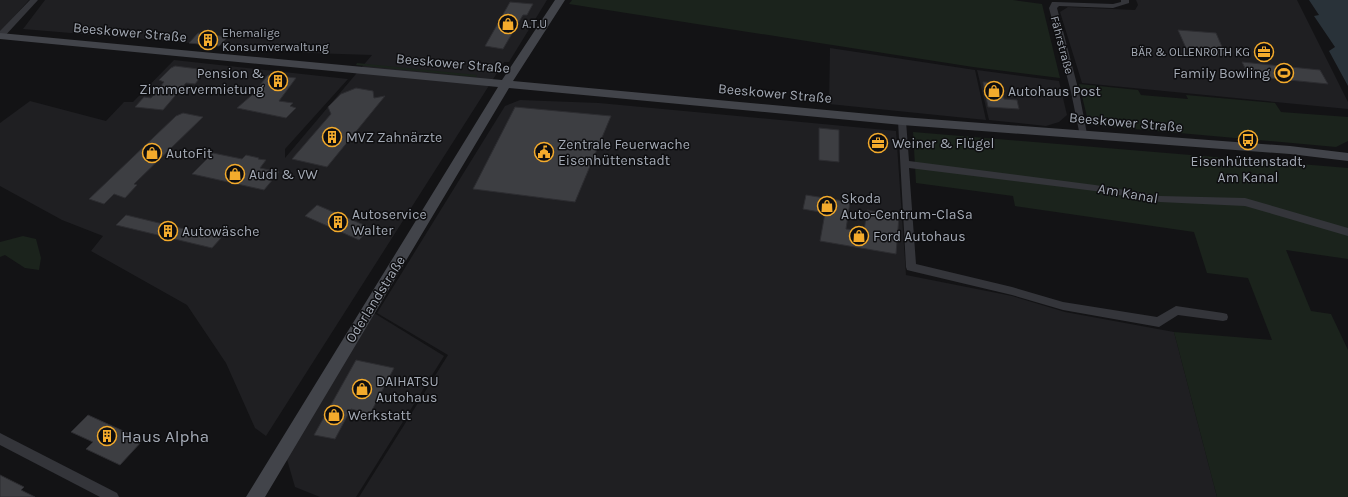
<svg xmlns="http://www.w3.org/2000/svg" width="1348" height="497" viewBox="0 0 1348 497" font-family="Karla,sans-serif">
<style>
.built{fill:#1f1f22}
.green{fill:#1b231c}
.water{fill:#293239}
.building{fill:#3d3e42;stroke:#2d2d31}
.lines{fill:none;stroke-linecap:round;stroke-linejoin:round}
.street{fill:#34353a;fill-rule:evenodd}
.secondary{fill:#42444a;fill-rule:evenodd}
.labels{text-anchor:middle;stroke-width:3;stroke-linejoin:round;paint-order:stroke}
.far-poi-label{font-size:12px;fill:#a4aab5;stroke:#0e0e10;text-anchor:start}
.far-street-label{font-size:12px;fill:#a4aab5;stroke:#0e0e10}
.street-label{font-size:14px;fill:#a4aab5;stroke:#0e0e10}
.poi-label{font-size:14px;fill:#a4aab5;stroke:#0e0e10;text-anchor:start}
.near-poi-label{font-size:17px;fill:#a4aab5;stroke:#0e0e10;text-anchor:start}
</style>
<rect width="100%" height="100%" fill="#131315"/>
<g class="built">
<path d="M 0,0 L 29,0 L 0,32 Z"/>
<path d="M 45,0 L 547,0 L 509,62 L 504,62 L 266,436 L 255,428 L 226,363 L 187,305 L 91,251 L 103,236 L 62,220 L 0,186 L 0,123 L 30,101 L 106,121 L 124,102 L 133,102 L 174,60 L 348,79 L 285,149 L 285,158 L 372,55 L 310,53 L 23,29 Z"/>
<path d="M 1136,0 L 1297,0 L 1348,102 L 1348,109 L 1082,83 L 1060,12 L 1068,7 L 1135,10 L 1138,5 Z"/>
<path d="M 830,48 L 975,70 L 986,120 L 829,104 Z"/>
<path d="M 977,70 L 1059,81 L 1067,115 L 1059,122 L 1046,126 L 989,120 Z"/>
<path d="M 520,100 L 599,103 L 896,131 L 906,275 L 1012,296 L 1065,312 L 1174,332 L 1217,497 L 359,497 L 448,355 L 377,313 L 505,106 Z"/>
<path d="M 374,313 L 444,356 L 356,497 L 320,497 L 295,487 L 286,456 Z"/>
</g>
<g class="green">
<path d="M 572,0 L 1013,0 L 1042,4 L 1060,78 L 973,67 L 569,4 Z"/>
<path d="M 357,63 L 477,75 L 476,77 L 356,65 Z"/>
<path d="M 1079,84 L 1138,90 L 1141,95 L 1188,99 L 1186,95 L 1275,103 L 1281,112 L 1348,117 L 1348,141 L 1336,147 L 1089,125 Z"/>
<path d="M 913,132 L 1348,168 L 1348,259 L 1286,250 L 1311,311 L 1331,314 L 1348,350 L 1348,497 L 1217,497 L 1174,332 L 1272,340 L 1248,278 L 1207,273 L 1194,232 L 1015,206 L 1013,196 L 916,183 Z"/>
<path d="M 23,236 L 36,239 L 41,258 L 39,270 L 25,268 L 5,255 L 0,257 L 0,242 Z"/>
</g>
<path class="water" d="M 1309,0 L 1348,0 L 1348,86 L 1329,51 L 1335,47 L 1314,16 L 1319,15 Z"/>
<g class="building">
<path d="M 510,2 L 533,4 L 527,15 L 523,15 L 503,49 L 485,46 Z"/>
<path d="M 1178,30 L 1216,33 L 1226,56 L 1207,54 L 1206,50 L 1186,48 Z"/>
<path d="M 198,33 L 228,37 L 219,46 L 189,43 Z"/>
<path d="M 1242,62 L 1320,70 L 1328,84 L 1249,76 Z"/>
<path d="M 175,66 L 206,70 L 195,84 L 186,83 L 163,110 L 135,107 L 144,97 L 151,98 L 164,82 L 159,80 L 171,68 Z"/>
<path d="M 268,75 L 296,78 L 279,101 L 293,103 L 290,106 L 296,108 L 286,118 L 237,108 L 252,95 Z"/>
<path d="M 983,82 L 1001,83 L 1004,99 L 1017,100 L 1019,109 L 988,107 Z"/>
<path d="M 356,88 L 373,91 L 374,98 L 385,96 L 327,167 L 292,159 L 331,114 L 328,107 L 341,94 Z"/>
<path d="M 515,107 L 611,116 L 575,202 L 473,189 Z"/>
<path d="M 183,113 L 203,117 L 134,184 L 137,185 L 125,198 L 114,194 L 104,204 L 89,199 L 176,116 Z"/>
<path d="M 819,128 L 839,130 L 839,162 L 819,160 Z"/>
<path d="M 213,153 L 242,159 L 246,155 L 259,158 L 258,159 L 266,160 L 260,168 L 279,172 L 264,190 L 192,174 Z"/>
<path d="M 806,195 L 850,202 L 846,229 L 864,231 L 867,210 L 899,216 L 896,254 L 820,241 L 825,213 L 803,209 Z"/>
<path d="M 317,205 L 371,228 L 359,240 L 305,216 Z"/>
<path d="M 126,215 L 221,238 L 212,248 L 116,225 Z"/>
<path d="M 356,360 L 394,368 L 370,414 L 351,409 L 335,439 L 314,435 Z"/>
<path d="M 88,415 L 143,440 L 120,465 L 86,449 L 93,442 L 71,432 Z"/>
<path d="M 0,475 L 24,487 L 21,490 L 35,497 L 0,497 Z"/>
</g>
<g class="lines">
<g class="street">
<path d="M 30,0 L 38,0 L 3,38 L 0,38 L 0,31 Z"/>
<path d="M 1121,0 L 1129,0 L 1129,3 L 1113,8 L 1059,6 L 1057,8 L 1079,92 L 1087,134 L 1086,136 L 1080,136 L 1071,92 L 1049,8 L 1052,2 L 1055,2 L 1113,4 L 1121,2 Z"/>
<path d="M 902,118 L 906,121 L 909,161 L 1095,185 L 1160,196 L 1245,198 L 1348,228 L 1348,236 L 1245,206 L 1160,202 L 1095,191 L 909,168 L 916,264 L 1012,287 L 1063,302 L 1157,317 L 1176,306 L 1223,313 L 1227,314 L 1228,317 L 1227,320 L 1223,321 L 1178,315 L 1159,327 L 1063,310 L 1012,295 L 911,271 L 907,270 L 906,267 L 898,121 Z"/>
<path d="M 0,433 L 117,493 L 119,497 L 100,497 L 0,445 Z"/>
</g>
<path class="secondary" d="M 555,0 L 565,0 L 513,81 L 902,117 L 1290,146 L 1348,153 L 1348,161 L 1290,154 L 902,125 L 509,88 L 265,497 L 246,497 L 498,87 L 0,39 L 0,33 L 502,80 Z"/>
</g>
<defs>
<symbol id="shop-ring" viewBox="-11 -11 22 22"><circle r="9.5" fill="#0e0e10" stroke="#f4ab2c" stroke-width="1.5"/><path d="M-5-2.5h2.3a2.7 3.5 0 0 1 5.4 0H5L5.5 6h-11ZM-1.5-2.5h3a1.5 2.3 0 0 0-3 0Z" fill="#f4ab2c"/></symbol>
<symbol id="building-ring" viewBox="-11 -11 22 22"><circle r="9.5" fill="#0e0e10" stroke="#f4ab2c" stroke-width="1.5"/><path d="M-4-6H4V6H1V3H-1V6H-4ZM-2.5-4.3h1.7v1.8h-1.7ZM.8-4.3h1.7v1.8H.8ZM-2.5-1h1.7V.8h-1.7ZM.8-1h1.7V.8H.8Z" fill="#f4ab2c"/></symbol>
<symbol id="office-ring" viewBox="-11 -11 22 22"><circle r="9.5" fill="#0e0e10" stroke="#f4ab2c" stroke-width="1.5"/><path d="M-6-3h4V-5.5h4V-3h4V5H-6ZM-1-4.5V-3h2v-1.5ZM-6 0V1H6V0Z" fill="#f4ab2c"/></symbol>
<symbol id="stadium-ring" viewBox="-11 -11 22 22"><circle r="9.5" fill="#0e0e10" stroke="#f4ab2c" stroke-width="1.5"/><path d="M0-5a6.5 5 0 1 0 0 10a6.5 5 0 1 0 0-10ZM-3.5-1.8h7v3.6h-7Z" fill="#f4ab2c"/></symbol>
<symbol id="bus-ring" viewBox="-11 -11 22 22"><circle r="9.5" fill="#0e0e10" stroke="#f4ab2c" stroke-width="1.5"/><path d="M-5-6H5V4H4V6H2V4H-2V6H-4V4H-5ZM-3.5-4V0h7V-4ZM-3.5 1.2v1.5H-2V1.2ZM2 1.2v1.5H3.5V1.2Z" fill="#f4ab2c"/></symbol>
<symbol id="civic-ring" viewBox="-11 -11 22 22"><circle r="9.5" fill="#0e0e10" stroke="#f4ab2c" stroke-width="1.5"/><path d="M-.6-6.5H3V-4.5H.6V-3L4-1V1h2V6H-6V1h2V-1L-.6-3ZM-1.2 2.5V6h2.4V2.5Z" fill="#f4ab2c"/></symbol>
</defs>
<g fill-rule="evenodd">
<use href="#shop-ring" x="497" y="13" width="22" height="22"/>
<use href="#building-ring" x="197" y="29" width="22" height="22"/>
<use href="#office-ring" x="1253" y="41" width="22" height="22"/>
<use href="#stadium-ring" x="1273" y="62" width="22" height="22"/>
<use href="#building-ring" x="267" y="70" width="22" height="22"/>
<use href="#shop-ring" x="983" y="80" width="22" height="22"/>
<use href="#building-ring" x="321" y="126" width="22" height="22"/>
<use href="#bus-ring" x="1237" y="129" width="22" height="22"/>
<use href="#office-ring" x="867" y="132" width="22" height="22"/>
<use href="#civic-ring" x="533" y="141" width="22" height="22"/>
<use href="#shop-ring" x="141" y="142" width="22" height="22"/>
<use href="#shop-ring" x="224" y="163" width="22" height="22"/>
<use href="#shop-ring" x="816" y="195" width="22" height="22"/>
<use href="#building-ring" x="327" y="211" width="22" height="22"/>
<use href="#building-ring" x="157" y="220" width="22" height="22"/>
<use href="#shop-ring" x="848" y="225" width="22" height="22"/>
<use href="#shop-ring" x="351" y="378" width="22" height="22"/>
<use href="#shop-ring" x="323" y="404" width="22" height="22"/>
<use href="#building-ring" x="96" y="425" width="22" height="22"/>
</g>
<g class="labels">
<g class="far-poi-label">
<text x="522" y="28">A.T.U</text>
<text x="222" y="37">Ehemalige<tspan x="222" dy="14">Konsumverwaltung</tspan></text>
<text x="1250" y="56" text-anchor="end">BÄR &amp; OLLENROTH KG</text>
</g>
<g class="far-street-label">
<text transform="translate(1062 45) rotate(75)" y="4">Fährstraße</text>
</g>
<g class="street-label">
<text transform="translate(130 32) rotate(5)" y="5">Beeskower Straße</text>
<text transform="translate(453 63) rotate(5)" y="5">Beeskower Straße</text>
<text transform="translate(775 93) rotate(5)" y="5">Beeskower Straße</text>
<text transform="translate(1126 122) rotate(5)" y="5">Beeskower Straße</text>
<text transform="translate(1128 193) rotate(10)" y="5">Am Kanal</text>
<text transform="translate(375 299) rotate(-58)" y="5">Oderlandstraße</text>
</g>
<g class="poi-label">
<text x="264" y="78" text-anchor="end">Pension &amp;<tspan x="264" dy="16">Zimmervermietung</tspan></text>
<text x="1270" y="78" text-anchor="end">Family Bowling</text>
<text x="1008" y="96">Autohaus Post</text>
<text x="346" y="142">MVZ Zahnärzte</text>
<text x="892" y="148">Weiner &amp; Flügel</text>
<text x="558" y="149">Zentrale Feuerwache<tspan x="558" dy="16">Eisenhüttenstadt</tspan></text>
<text x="166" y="158">AutoFit</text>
<text x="1248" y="166" text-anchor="middle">Eisenhüttenstadt,<tspan x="1248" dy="16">Am Kanal</tspan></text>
<text x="249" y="179">Audi &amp; VW</text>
<text x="841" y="203">Skoda<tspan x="841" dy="16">Auto-Centrum-ClaSa</tspan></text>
<text x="352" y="219">Autoservice<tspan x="352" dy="16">Walter</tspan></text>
<text x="182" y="236">Autowäsche</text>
<text x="873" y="241">Ford Autohaus</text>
<text x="376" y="386">DAIHATSU<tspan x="376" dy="16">Autohaus</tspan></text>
<text x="348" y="420">Werkstatt</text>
</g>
<g class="near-poi-label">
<text x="121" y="442">Haus Alpha</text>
</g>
</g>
</svg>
